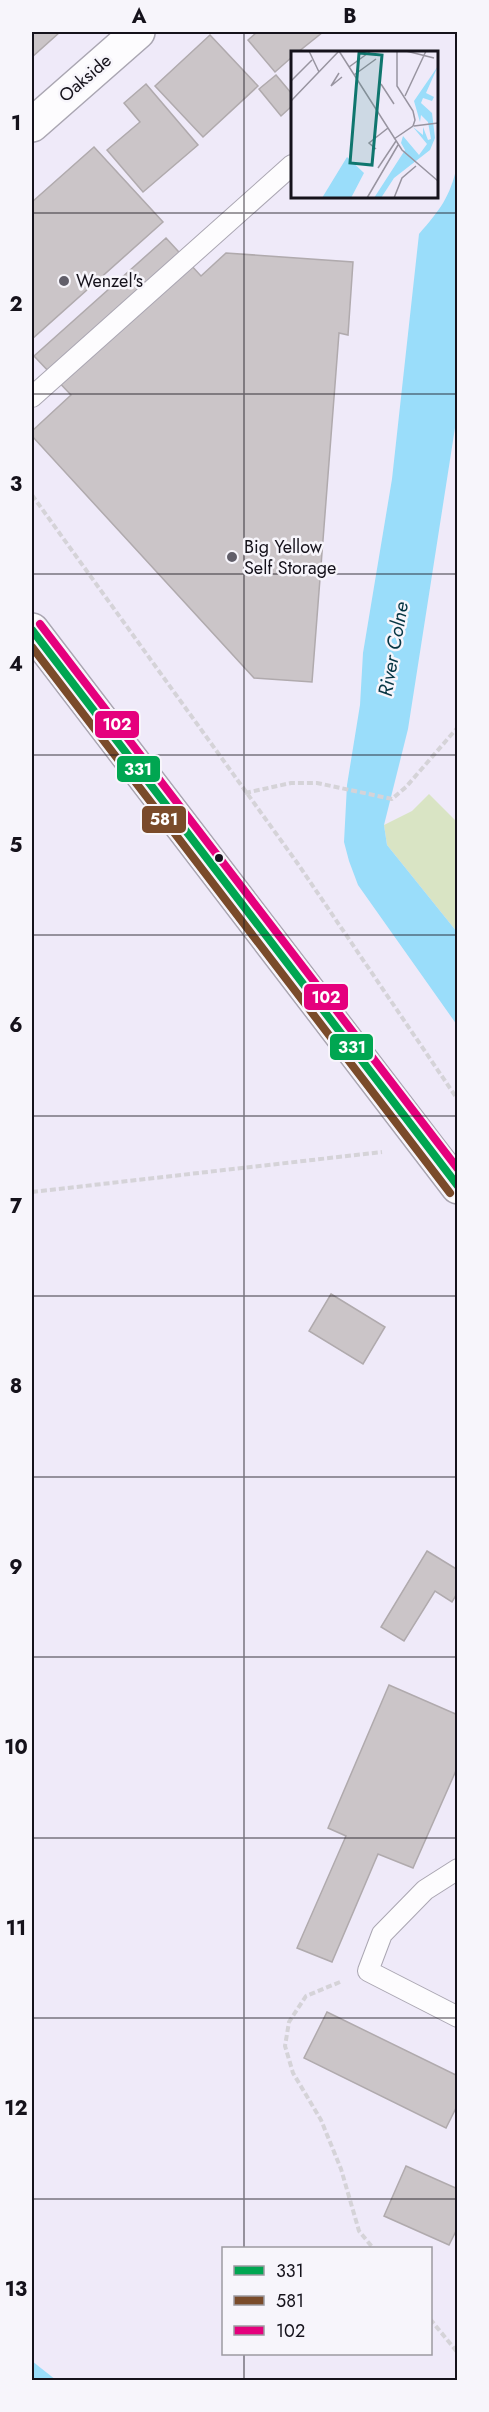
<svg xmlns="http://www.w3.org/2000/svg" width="489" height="2412" viewBox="0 0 489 2412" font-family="Jost,sans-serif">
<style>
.green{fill:#d9e4c4}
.water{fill:#9addfa}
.building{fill:#cbc5c8;stroke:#b0aaad;stroke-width:1.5}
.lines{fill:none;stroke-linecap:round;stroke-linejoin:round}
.service-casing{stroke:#aaa6b2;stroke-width:22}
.minor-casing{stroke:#aaa6b2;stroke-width:36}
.primary-casing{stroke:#aaa6b2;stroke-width:36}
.path{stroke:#d5d3d8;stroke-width:4;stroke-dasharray:6 3;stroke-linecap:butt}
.service{stroke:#fdfcfe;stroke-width:20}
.minor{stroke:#fdfcfe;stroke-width:33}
.primary{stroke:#fdfcfe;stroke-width:33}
.bus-1-casing{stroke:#f7f5fb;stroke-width:12}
.bus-2-casing{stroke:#f7f5fb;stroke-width:12}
.bus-3-casing{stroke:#f7f5fb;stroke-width:12}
.bus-1{stroke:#00a651;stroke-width:8}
.bus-2{stroke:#7a4b2a;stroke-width:8}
.bus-3{stroke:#e5007d;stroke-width:8}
.grid{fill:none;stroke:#15121b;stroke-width:1.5;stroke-opacity:0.55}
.poi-dot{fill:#615e69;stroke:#f7f5fb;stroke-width:2}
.bus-dot{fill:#15121b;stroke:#f7f5fb;stroke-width:2}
.labels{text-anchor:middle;stroke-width:5;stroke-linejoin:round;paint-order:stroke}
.street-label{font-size:18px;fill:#15121b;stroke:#f7f5fb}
.poi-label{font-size:18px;fill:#15121b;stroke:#f7f5fb;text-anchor:start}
.water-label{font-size:20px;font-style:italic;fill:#073644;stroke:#f7f5fb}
.inset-road{fill:none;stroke:#9894a0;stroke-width:1.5}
.view{fill:#0f766e;fill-opacity:0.15;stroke:#0f766e;stroke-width:3}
.inset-edge{fill:none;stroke:#15121b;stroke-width:3}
.line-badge{stroke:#f7f5fb;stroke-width:2}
.badge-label{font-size:16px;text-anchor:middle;font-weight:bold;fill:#fff}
.neatline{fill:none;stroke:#15121b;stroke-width:2}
.grid-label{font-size:20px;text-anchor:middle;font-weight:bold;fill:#15121b}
</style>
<rect width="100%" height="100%" fill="#efeaf9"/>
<path class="green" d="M 429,794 L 457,822 L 457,932 L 387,845 L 384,825 L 412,811 Z"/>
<g class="water">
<path d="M 457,166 L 457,415 L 408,729 L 384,825 L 387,845 L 457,932 L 457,1025 L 358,885 L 349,861 L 344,842 L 347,785 L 360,705 L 363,653 L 392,479 L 419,234 C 440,210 450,197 457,166 Z"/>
<path d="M 32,2361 L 56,2380 L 32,2380 Z"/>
</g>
<g class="building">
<path d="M 32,32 L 60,32 L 32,57 Z"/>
<path d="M 257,32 L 323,32 L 298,52 L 292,52 L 292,57 L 275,72 L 248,40 Z"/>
<path d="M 210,35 L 258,86 L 203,137 L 155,86 Z"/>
<path d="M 276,75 L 292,94 L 292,106 L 281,116 L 259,89 Z"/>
<path d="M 146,84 L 198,145 L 143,192 L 107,150 L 140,122 L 124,103 Z"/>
<path d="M 94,147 L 163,222 L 32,339 L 32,202 Z"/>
<path d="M 166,238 L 201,276 L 226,253 L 353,262 L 348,335 L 339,333 L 312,682 L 254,678 L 32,436 L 32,431 L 71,395 L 34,356 Z"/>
<path d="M 331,1294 L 385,1327 L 363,1364 L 309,1331 Z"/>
<path d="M 427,1551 L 458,1570 L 458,1592 L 452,1602 L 435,1591 L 404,1641 L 381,1627 Z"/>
<path d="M 389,1685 L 458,1715 L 458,1766 L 413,1868 L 378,1854 L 332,1962 L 297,1948 L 346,1836 L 328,1828 Z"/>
<path d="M 327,2012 L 458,2076 L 458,2104 L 446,2128 L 304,2058 Z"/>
<path d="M 406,2166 L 458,2189 L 458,2227 L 449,2245 L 384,2216 Z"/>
</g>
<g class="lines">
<defs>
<g id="service">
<path d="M 32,397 L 292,165"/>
<path d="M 458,1869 L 425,1890 L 382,1934 L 368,1971 L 458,2017"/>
</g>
<path id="minor" d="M 32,125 L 138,32"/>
<path id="primary" d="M 32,630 L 458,1187"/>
</defs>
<use href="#service" class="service-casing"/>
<use href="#minor" class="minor-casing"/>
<use href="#primary" class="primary-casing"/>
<g class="path">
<path d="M 32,495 L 298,864 L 458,1100"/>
<path d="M 245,793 L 291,783 L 317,783 L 392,799 L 406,787 L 458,727"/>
<path d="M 32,1192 L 382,1152"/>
<path d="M 340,1982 L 306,1996 L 289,2022 L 285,2046 L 293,2073 L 321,2120 L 341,2169 L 359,2231 L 373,2248"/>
<path d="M 430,2319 L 458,2353"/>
</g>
<use href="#service" class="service"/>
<use href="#minor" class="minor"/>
<use href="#primary" class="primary"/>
<defs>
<path id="bus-1" d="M 32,630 L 458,1186"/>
<path id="bus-2" d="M 32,647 L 450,1193"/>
<path id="bus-3" d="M 40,624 L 458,1169"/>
</defs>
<use href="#bus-1" class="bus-1-casing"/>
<use href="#bus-2" class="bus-2-casing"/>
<use href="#bus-3" class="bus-3-casing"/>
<use href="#bus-1" class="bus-1"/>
<use href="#bus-2" class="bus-2"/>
<use href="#bus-3" class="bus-3"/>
</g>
<path class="grid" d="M 244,32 L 244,2248M 32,213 L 458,213M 32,394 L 458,394M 32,574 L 458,574M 32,755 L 458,755M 32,935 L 458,935M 32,1116 L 458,1116M 32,1296 L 458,1296M 32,1477 L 458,1477M 32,1657 L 458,1657M 32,1838 L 458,1838M 32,2018 L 458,2018M 32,2199 L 458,2199M 244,2354 L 244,2380"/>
<g class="poi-dot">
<circle cx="64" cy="281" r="6"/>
<circle cx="232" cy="557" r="6"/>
</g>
<circle class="bus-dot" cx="219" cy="858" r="5"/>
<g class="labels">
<g class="street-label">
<text transform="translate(85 78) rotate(-41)" y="6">Oakside</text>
</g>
<g class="poi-label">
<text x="76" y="287">Wenzel's</text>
<text x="244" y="553">Big Yellow<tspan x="244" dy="21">Self Storage</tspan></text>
</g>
<g class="water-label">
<text transform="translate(393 649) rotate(-80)" y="7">River Colne</text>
</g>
</g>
<g transform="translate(291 51)">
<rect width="147" height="147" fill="#efeaf9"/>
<path d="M 147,15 L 135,42 L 143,46 L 141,50 L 132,47 L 130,52 L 141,62 L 144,87 L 139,99 L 103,127 L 90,147 L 83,147 L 114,99 L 110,92 L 112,85 L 128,104 L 136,93 L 122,76 L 132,84 L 132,76 L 137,89 L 140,88 L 137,71 L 130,64 L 129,71 L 123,50 ZM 56,106 L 73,122 L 60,147 L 31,147 Z" fill="#9addfa"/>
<path class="inset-road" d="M 18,0 L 28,21M 48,0 L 111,99 L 147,130M 115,0 L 143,7M 58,16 L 80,0M 48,22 L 40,35 L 51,26M 63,24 L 85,8M 0,30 L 21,9M 90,33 L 103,53M 114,45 L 135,0M 0,50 L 48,0M 123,75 L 147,72M 103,88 L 122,75 L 124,69 L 122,60 L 106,35 L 106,0M 85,98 L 78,92 L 97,77M 87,117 L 105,90M 76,147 L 107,94M 103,147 L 111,127 L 125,115"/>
<path class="view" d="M 68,2 L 91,4 L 81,114 L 59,112 Z"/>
<rect width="147" height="147" class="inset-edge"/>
</g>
<g class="line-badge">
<rect x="94" y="710" width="46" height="29" rx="6" fill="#e5007d"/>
<rect x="116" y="755" width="45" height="28" rx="6" fill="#00a651"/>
<rect x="141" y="805" width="46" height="29" rx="6" fill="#7a4b2a"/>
<rect x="303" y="983" width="46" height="28" rx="6" fill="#e5007d"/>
<rect x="329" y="1033" width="45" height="28" rx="6" fill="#00a651"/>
</g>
<g class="badge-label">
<text x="117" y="730">102</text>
<text x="138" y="775">331</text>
<text x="164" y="825">581</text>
<text x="326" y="1003">102</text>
<text x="352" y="1053">331</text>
</g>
<rect width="489" height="2412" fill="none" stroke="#f7f5fb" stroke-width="66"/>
<rect x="222" y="2247" width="210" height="108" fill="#f7f5fb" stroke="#9d9aa1" stroke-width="1.5"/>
<rect x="234" y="2266" width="30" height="9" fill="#00a651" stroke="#9d9aa1" stroke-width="1.5"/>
<text x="276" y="2277" font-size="18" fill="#15121b">331</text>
<rect x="234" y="2296" width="30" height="9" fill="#7a4b2a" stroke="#9d9aa1" stroke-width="1.5"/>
<text x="276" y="2307" font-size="18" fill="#15121b">581</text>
<rect x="234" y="2326" width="30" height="9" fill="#e5007d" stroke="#9d9aa1" stroke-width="1.5"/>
<text x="276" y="2337" font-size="18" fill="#15121b">102</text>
<rect x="33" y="33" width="423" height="2346" class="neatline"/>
<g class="grid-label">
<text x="139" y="23">A</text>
<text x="350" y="23">B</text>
<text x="16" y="130">1</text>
<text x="16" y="311">2</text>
<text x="16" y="491">3</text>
<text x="16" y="671">4</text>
<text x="16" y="852">5</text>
<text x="16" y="1032">6</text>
<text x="16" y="1213">7</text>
<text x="16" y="1393">8</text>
<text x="16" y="1574">9</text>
<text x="16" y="1754">10</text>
<text x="16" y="1935">11</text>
<text x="16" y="2115">12</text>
<text x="16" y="2296">13</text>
</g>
</svg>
